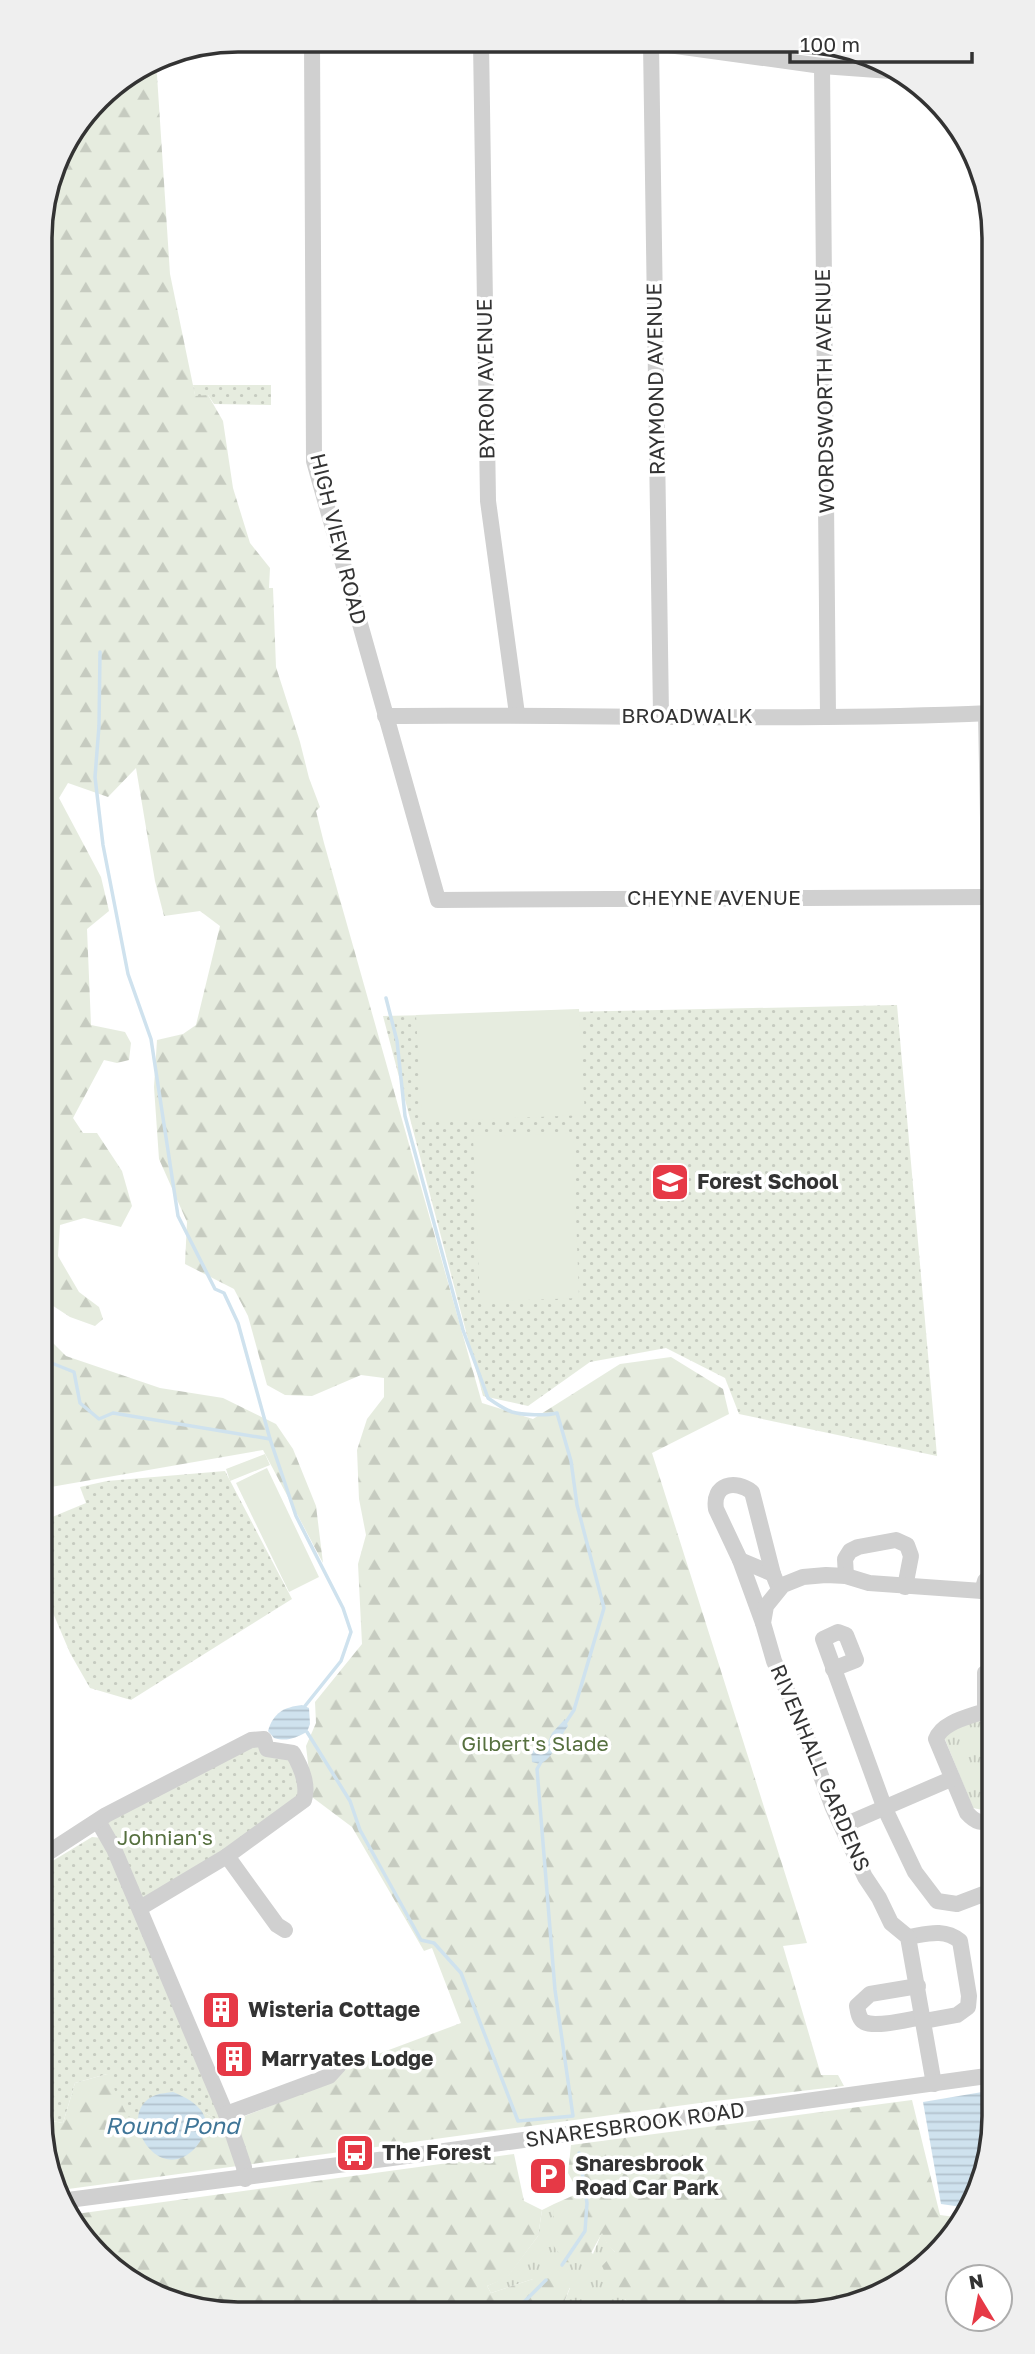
<svg xmlns="http://www.w3.org/2000/svg" width="1035" height="2354" viewBox="0 0 1035 2354" font-family="'Golos Text',sans-serif">
<style>
.grass{fill:url(#grass-tufts)}
.forest{fill:url(#forest-firs)}
.park{fill:url(#park-dots)}
.pitch{fill:#e6ecdf}
.water{fill:url(#water-rules)}
.lines{fill:none;stroke-linecap:round;stroke-linejoin:round}
.stream{stroke:#cfe2ee;stroke-width:3.5}
.minor{stroke:#d0d0d0;stroke-width:16}
.labels{text-anchor:middle;stroke-width:7;stroke-linejoin:round;paint-order:stroke}
.street-label{font-size:21px;fill:#333;stroke:#fff}
.poi-label{font-size:21px;font-weight:bold;fill:#333;stroke:#fff;text-anchor:start}
.park-label{font-size:21px;fill:#56703f;stroke:#fff}
.water-label{font-size:23px;font-style:italic;fill:#3f7597;stroke:#fff}
.rim{fill:none;stroke:#333;stroke-width:3.5}
</style>
<defs>
<pattern id="grass-tufts" width="24" height="20" patternUnits="userSpaceOnUse" patternTransform="scale(1.75)"><rect width="24" height="20" fill="#e6ecdf"/><path d="M3 7l-1-3M5 7V3M7 7l1-3M15 17l-1-3M17 17v-4M19 17l1-3" fill="none" stroke="#c6cbc0"/></pattern>
<pattern id="forest-firs" width="22" height="20" patternUnits="userSpaceOnUse" patternTransform="scale(1.75)"><rect width="22" height="20" fill="#e6ecdf"/><path d="M5 1l3.5 6h-7zM16 11l3.5 6h-7z" fill="#c6cbc0"/></pattern>
<pattern id="park-dots" width="8" height="8" patternUnits="userSpaceOnUse" patternTransform="scale(1.75)"><rect width="8" height="8" fill="#e6ecdf"/><path d="M2 2h.1M6 6h.1" fill="none" stroke="#c6cbc0" stroke-width="1.8" stroke-linecap="round"/></pattern>
<pattern id="water-rules" width="6" height="5" patternUnits="userSpaceOnUse" patternTransform="scale(1.75)"><rect width="6" height="5" fill="#cfe2ee"/><path d="M0 2.5h6" fill="none" stroke="#b2c2cd"/></pattern>
</defs>
<rect width="100%" height="100%" fill="#fff"/>
<g class="grass">
<path d="M 982,1719 L 993,1741 L 993,1807 L 987,1811 L 973,1808 L 944,1737 L 948,1730 Z"/>
<path d="M 554,2204 L 554,2213 L 593,2254 L 602,2232 L 607,2243 L 615,2252 L 626,2303 L 642,2308 L 562,2308 L 570,2288 L 533,2279 L 491,2293 L 487,2286 L 507,2277 L 538,2236 L 542,2210 Z"/>
</g>
<g class="forest">
<path d="M 156,60 L 170,274 L 195,395 L 208,395 L 223,421 L 233,488 L 250,543 L 270,568 L 269,588 L 273,588 L 276,667 L 300,742 L 309,778 L 320,807 L 316,811 L 324,843 L 482,1403 L 533,1419 L 620,1364 L 671,1357 L 723,1389 L 729,1414 L 652,1453 L 807,1943 L 783,1946 L 821,2075 L 838,2075 L 844,2086 L 707,2102 L 61,2190 L 47,2167 L 47,2120 L 63,2123 L 75,2083 L 107,2074 L 177,2098 L 225,2124 L 335,2080 L 346,2066 L 461,2023 L 432,1948 L 424,1951 L 352,1827 L 312,1797 L 306,1746 L 316,1723 L 315,1702 L 362,1644 L 358,1564 L 366,1535 L 359,1499 L 357,1450 L 367,1419 L 384,1397 L 384,1378 L 361,1375 L 312,1396 L 285,1395 L 267,1385 L 248,1316 L 234,1289 L 185,1264 L 187,1222 L 159,1159 L 154,1087 L 157,1040 L 183,1034 L 196,1025 L 220,926 L 200,911 L 164,916 L 155,881 L 136,768 L 108,797 L 68,783 L 59,798 L 101,877 L 109,911 L 87,929 L 91,1025 L 125,1032 L 131,1043 L 129,1060 L 117,1063 L 104,1060 L 73,1118 L 83,1133 L 97,1133 L 122,1171 L 132,1206 L 121,1227 L 84,1218 L 60,1225 L 58,1256 L 79,1292 L 99,1307 L 103,1319 L 95,1326 L 70,1317 L 44,1300 L 41,225 L 61,150 L 107,90 Z"/>
<path d="M 44,1334 L 66,1356 L 160,1388 L 223,1398 L 276,1424 L 293,1449 L 316,1506 L 323,1563 L 263,1450 L 45,1488 Z"/>
<path d="M 912,2100 L 940,2215 L 963,2218 L 946,2246 L 848,2307 L 642,2308 C 620,2301 611,2286 602,2266 L 615,2252 L 607,2244 L 602,2233 L 585,2264 L 565,2262 L 551,2242 L 554,2204 L 579,2193 L 568,2173 L 571,2145 Z"/>
<path d="M 514,2154 L 524,2201 L 542,2210 L 538,2236 L 507,2278 L 487,2286 L 491,2293 L 533,2279 L 563,2278 L 570,2287 L 562,2308 L 200,2310 L 107,2264 L 76,2214 Z"/>
</g>
<g class="park">
<path d="M 193,385 L 271,385 L 271,405 L 214,404 L 208,395 L 195,396 Z"/>
<path d="M 897,1005 L 937,1456 L 739,1414 L 725,1378 L 666,1348 L 590,1362 L 528,1406 L 483,1396 L 383,1016 Z"/>
<path d="M 225,1471 L 292,1599 L 131,1700 L 90,1688 L 70,1653 L 45,1594 L 45,1520 L 86,1503 L 80,1487 L 107,1481 Z"/>
<path d="M 251,1740 L 293,1753 L 306,1794 L 140,1908 L 114,1849 L 106,1815 Z"/>
<path d="M 92,1837 L 103,1838 L 225,2124 L 177,2098 L 128,2117 L 107,2074 L 75,2083 L 63,2123 L 47,2120 L 46,1865 Z"/>
</g>
<g class="pitch">
<path d="M 579,1009 L 585,1115 L 422,1122 L 416,1015 Z"/>
<path d="M 573,1133 L 579,1298 L 480,1302 L 473,1136 Z"/>
<path d="M 265,1454 L 270,1465 L 230,1481 L 226,1469 Z"/>
<path d="M 267,1468 L 319,1577 L 289,1592 L 236,1483 Z"/>
</g>
<g class="water">
<path d="M 302,1705 L 309,1708 L 310,1724 L 307,1732 C 295,1738 287,1742 274,1738 L 268,1731 C 273,1713 284,1707 302,1705 Z"/>
<path d="M 565,1719 L 568,1726 C 558,1739 555,1757 540,1764 L 532,1762 L 531,1749 L 547,1744 L 552,1733 Z"/>
<path d="M 994,2090 C 994,2130 991,2174 969,2208 L 941,2204 L 923,2102 Z"/>
<path d="M 173,2092 C 199,2102 219,2120 196,2147 C 158,2190 112,2111 156,2095 C 161,2093 167,2093 173,2092 Z"/>
</g>
<g class="lines">
<g class="stream">
<path d="M 100,652 L 99,726 L 95,777 L 103,845 L 128,974 L 151,1039 L 178,1216 L 215,1289 L 224,1293 L 238,1323 L 270,1439 L 296,1516 L 343,1608 L 351,1632 L 341,1661 L 305,1706"/>
<path d="M 386,998 L 397,1041 L 405,1116 L 463,1330 L 488,1398 C 495,1403 504,1409 512,1412 C 522,1415 547,1416 557,1413 L 571,1461 L 577,1505 L 604,1608 L 574,1710 L 564,1725"/>
<path d="M 44,1360 L 74,1372 L 80,1403 L 99,1419 L 113,1413 L 270,1439"/>
<path d="M 307,1732 L 350,1801 L 360,1830 L 421,1940 L 434,1943 L 461,1973 L 518,2121 L 573,2116 L 555,1990 L 537,1769 L 541,1762"/>
<path d="M 562,2265 L 585,2231 L 587,2203 L 579,2153"/>
<path d="M 518,2308 L 546,2280"/>
</g>
<g class="minor">
<path d="M 312,41 L 314,461 L 438,900 L 989,897"/>
<path d="M 481,42 L 488,501 L 517,714"/>
<path d="M 651,43 L 661,715"/>
<path d="M 654,43 L 822,66 L 891,71"/>
<path d="M 822,66 L 828,717"/>
<path d="M 986,713 L 990,922"/>
<path d="M 385,716 C 586,714 788,722 990,713"/>
<path d="M 740,1560 L 773,1574"/>
<path d="M 846,1576 L 845,1559 L 850,1551 L 858,1547 L 896,1540 L 907,1545 L 911,1556 L 905,1587"/>
<path d="M 982,1591 L 985,1581 L 992,1574"/>
<path d="M 763,1623 L 740,1560 L 716,1509 C 712,1484 735,1479 752,1492 L 773,1574 L 779,1589"/>
<path d="M 833,1669 L 856,1660 L 846,1635 L 838,1632 L 823,1639 L 885,1809 L 915,1872 L 937,1901 L 957,1904 L 994,1890"/>
<path d="M 985,1711 L 985,1673 L 993,1668"/>
<path d="M 993,1727 L 985,1711 C 969,1717 942,1722 936,1739 L 967,1813 C 975,1822 982,1825 993,1819"/>
<path d="M 98,1821 L 114,1849 L 226,2114 L 244,2167 L 245,2179"/>
<path d="M 842,1826 L 951,1779"/>
<path d="M 46,1854 L 106,1815 L 251,1740 L 264,1739 L 267,1749 L 293,1753 C 301,1767 309,1784 304,1800 L 227,1856 L 140,1908"/>
<path d="M 227,1856 L 277,1925 L 285,1930"/>
<path d="M 908,1937 C 927,1934 944,1928 960,1941 L 969,1996 L 968,2007 L 957,2015 L 924,2021"/>
<path d="M 918,1986 L 870,1994 L 857,2006 C 858,2012 859,2019 864,2022 C 876,2028 910,2019 923,2017"/>
<path d="M 934,2084 L 908,1937 L 891,1923 L 879,1898 L 865,1877 L 833,1808 L 804,1730 L 774,1661 L 763,1623 L 766,1606 L 783,1585 L 803,1577 L 826,1575 L 846,1576 L 869,1583 L 982,1591 L 993,1593"/>
<path d="M 226,2114 L 329,2076 L 339,2065"/>
<path d="M 68,2200 C 377,2161 686,2119 994,2075"/>
</g>
</g>
<defs>
<symbol id="school-square" viewBox="-11 -11 22 22"><rect x="-9" y="-9" width="18" height="18" rx="4" fill="#e63946" stroke="#fff"/><path d="M0-5L7-2L0 1L-7-2ZM-4 1L0 2.5L4 1V4Q0 6-4 4Z" fill="#fff"/></symbol>
<symbol id="building-square" viewBox="-11 -11 22 22"><rect x="-9" y="-9" width="18" height="18" rx="4" fill="#e63946" stroke="#fff"/><path d="M-4-6H4V6H1V3H-1V6H-4ZM-2.5-4.3h1.7v1.8h-1.7ZM.8-4.3h1.7v1.8H.8ZM-2.5-1h1.7V.8h-1.7ZM.8-1h1.7V.8H.8Z" fill="#fff"/></symbol>
<symbol id="bus-square" viewBox="-11 -11 22 22"><rect x="-9" y="-9" width="18" height="18" rx="4" fill="#e63946" stroke="#fff"/><path d="M-5-6H5V4H4V6H2V4H-2V6H-4V4H-5ZM-3.5-4V0h7V-4ZM-3.5 1.2v1.5H-2V1.2ZM2 1.2v1.5H3.5V1.2Z" fill="#fff"/></symbol>
<symbol id="parking-square" viewBox="-11 -11 22 22"><rect x="-9" y="-9" width="18" height="18" rx="4" fill="#e63946" stroke="#fff"/><path d="M-3.5-5.5H1a3.5 3.5 0 0 1 0 7H-1V5.5H-3.5ZM-1-3.4V-.6H.8a1.4 1.4 0 0 0 0-2.8Z" fill="#fff"/></symbol>
</defs>
<g fill-rule="evenodd">
<use href="#school-square" x="648" y="1160" width="44" height="44"/>
<use href="#building-square" x="199" y="1988" width="44" height="44"/>
<use href="#building-square" x="212" y="2037" width="44" height="44"/>
<use href="#bus-square" x="333" y="2131" width="44" height="44"/>
<use href="#parking-square" x="526" y="2154" width="44" height="44"/>
</g>
<g class="labels">
<g class="street-label">
<text transform="translate(486 379) rotate(-91)" y="7">BYRON AVENUE</text>
<text transform="translate(656 379) rotate(-91)" y="7">RAYMOND AVENUE</text>
<text transform="translate(825 391) rotate(-91)" y="7">WORDSWORTH AVENUE</text>
<text transform="translate(338 539) rotate(76)" y="7">HIGH VIEW ROAD</text>
<text x="687" y="723">BROADWALK</text>
<text x="714" y="905">CHEYNE AVENUE</text>
<text transform="translate(820 1768) rotate(67)" y="7">RIVENHALL GARDENS</text>
<text transform="translate(635 2125) rotate(-8)" y="7">SNARESBROOK ROAD</text>
</g>
<g class="poi-label">
<text x="697" y="1189">Forest School</text>
<text x="248" y="2017">Wisteria Cottage</text>
<text x="261" y="2066">Marryates Lodge</text>
<text x="382" y="2160">The Forest</text>
<text x="575" y="2171">Snaresbrook<tspan x="575" dy="24">Road Car Park</tspan></text>
</g>
<g class="park-label">
<text x="535" y="1751">Gilbert's Slade</text>
<text x="165" y="1845">Johnian's</text>
</g>
<g class="water-label">
<text x="172" y="2134">Round Pond</text>
</g>
</g>
<path d="M0 0H1035V2354H0ZM238 52H796A186 186 0 0 1 982 238V2116A186 186 0 0 1 796 2302H238A186 186 0 0 1 52 2116V238A186 186 0 0 1 238 52Z" fill="#efefef" fill-rule="evenodd"/>
<path class="rim" d="M238 52H796A186 186 0 0 1 982 238V2116A186 186 0 0 1 796 2302H238A186 186 0 0 1 52 2116V238A186 186 0 0 1 238 52Z"/>
<g transform="translate(979 2298) rotate(350)"><circle r="33" fill="#ffffff" stroke="#adadad" stroke-width="2"/>
<path d="M0-5L12 26L0 18L-12 26Z" fill="#e63946"/>
<text y="-10" font-size="19" font-weight="bold" text-anchor="middle" fill="#333333">N</text>
</g>
<path d="M790 52v10h182v-10" fill="none" stroke="#333333" stroke-width="3.5"/>
<text x="800" y="52" font-size="21" fill="#333333" stroke="#ffffff" stroke-width="5" paint-order="stroke">100 m</text>
</svg>
